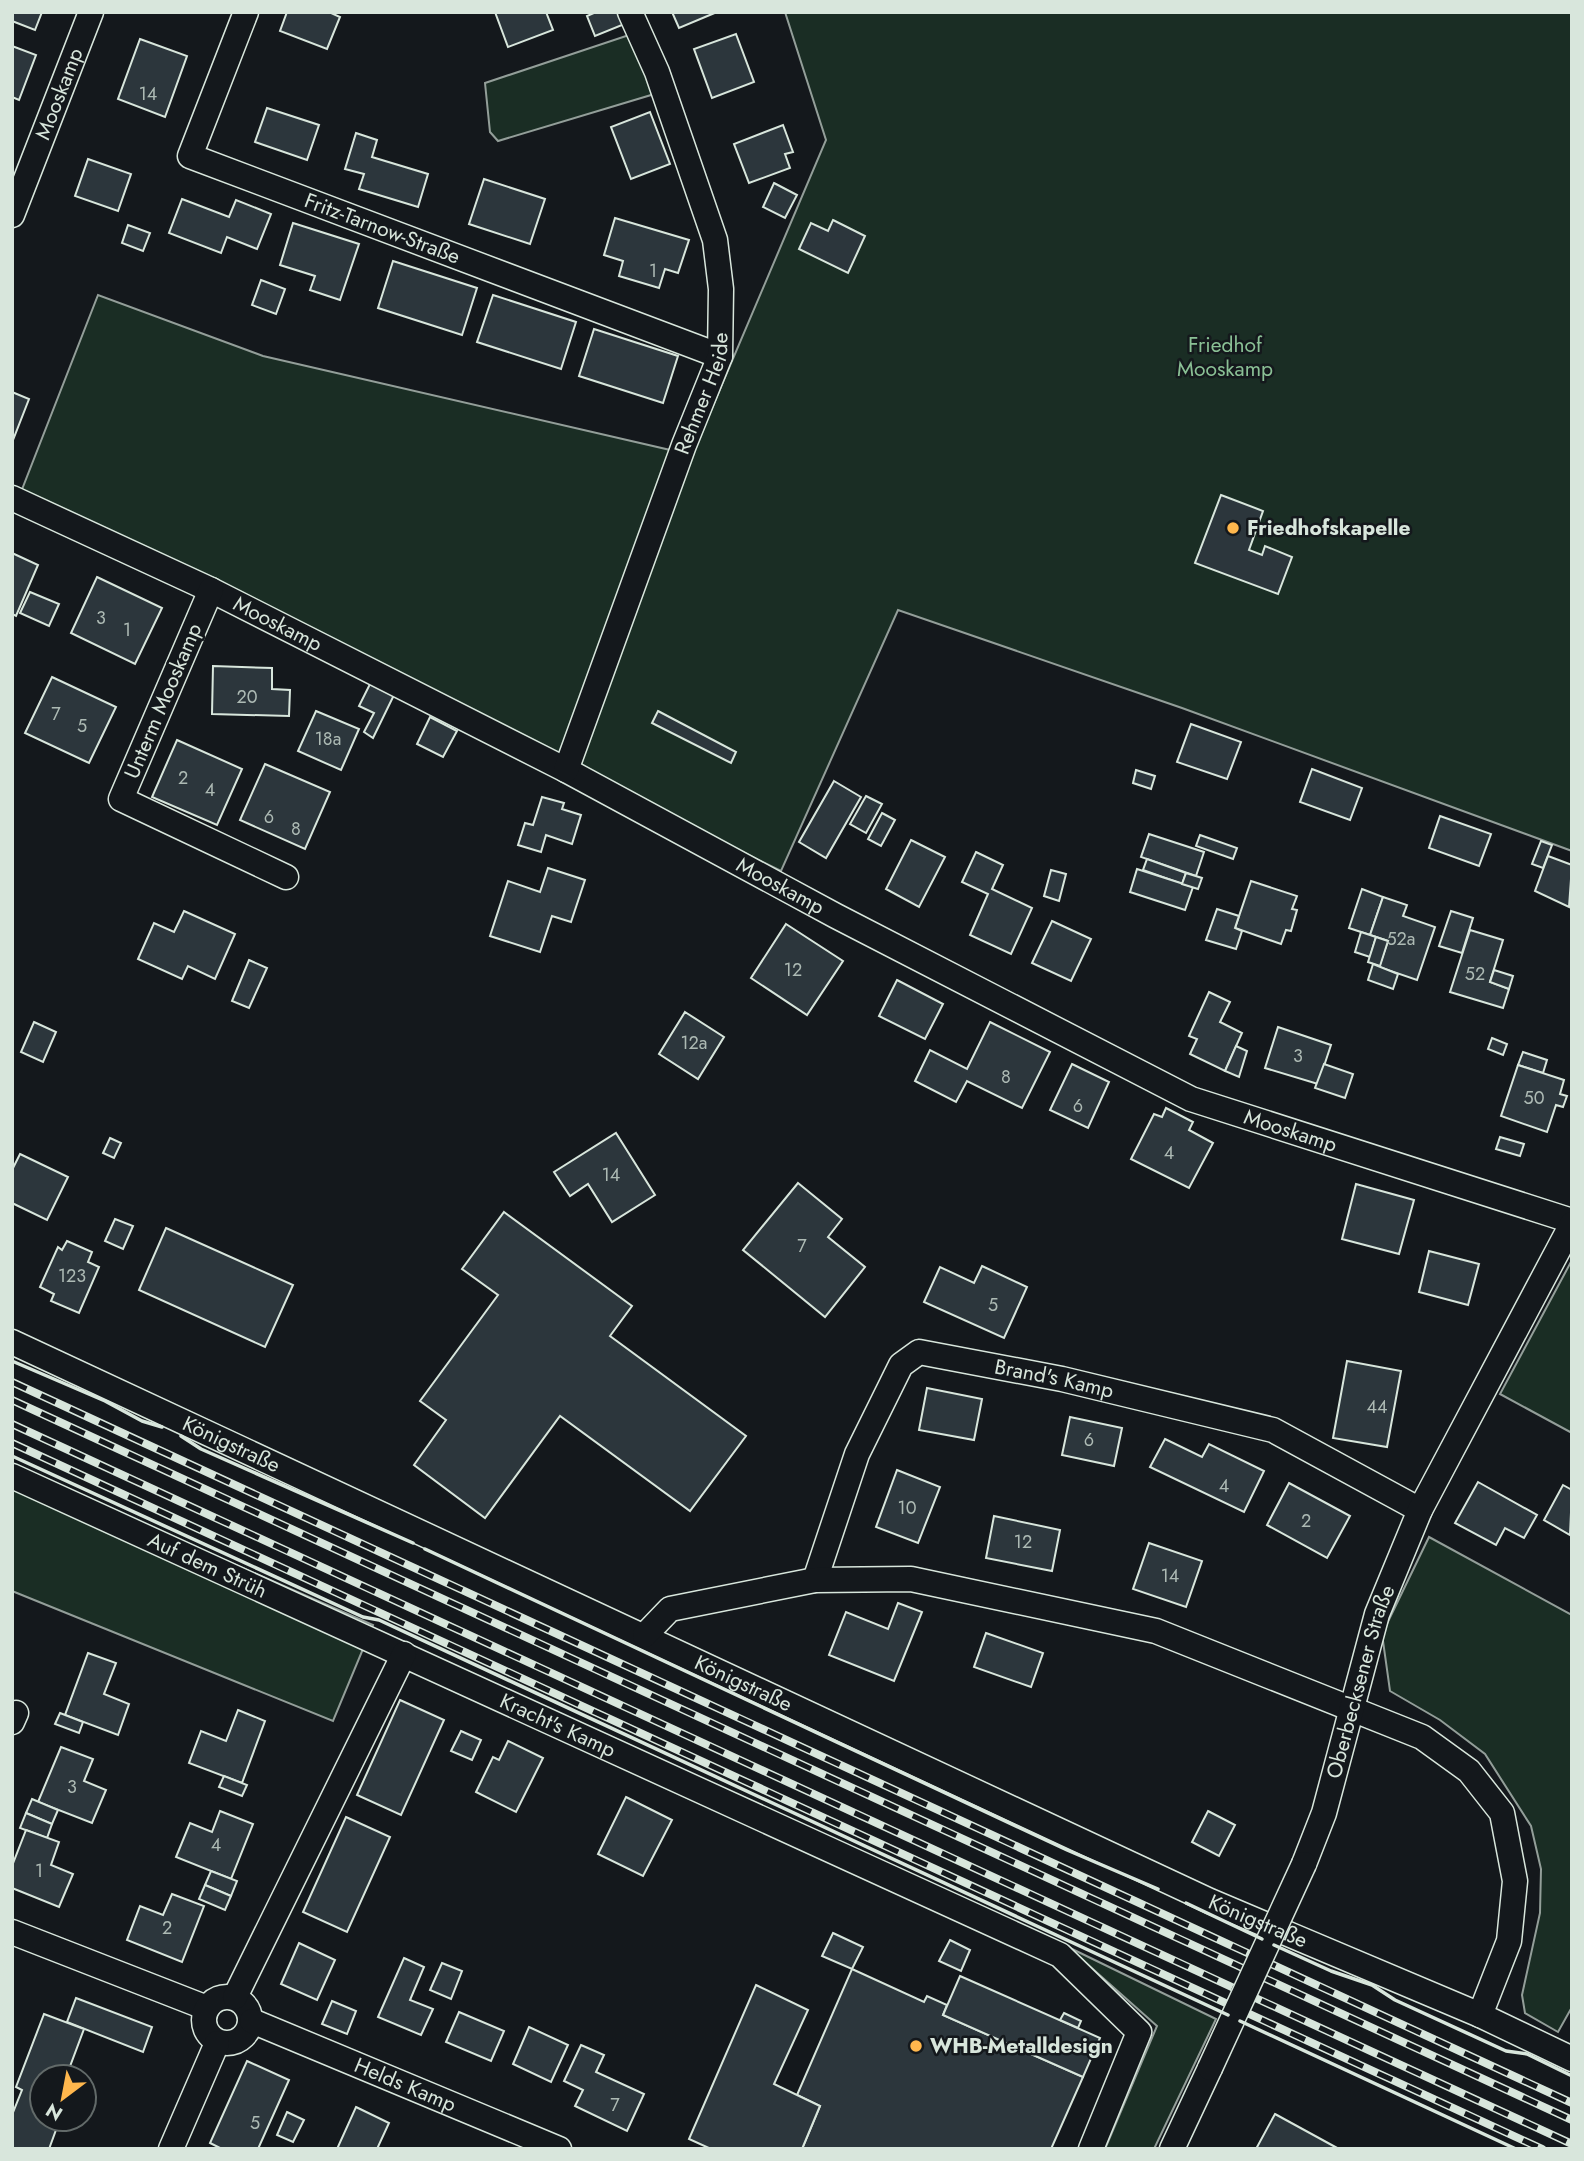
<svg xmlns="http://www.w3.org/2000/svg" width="1584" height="2161" viewBox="0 0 1584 2161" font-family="Jost,sans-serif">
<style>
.green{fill:#1a2d24;stroke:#939e99;stroke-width:2}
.building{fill:#2c363c;stroke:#d8e6dc;stroke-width:2}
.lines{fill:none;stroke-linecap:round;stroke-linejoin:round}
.minor-casing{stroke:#d8e6dc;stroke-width:27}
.minor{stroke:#14181c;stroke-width:24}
.rail-casing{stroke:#d8e6dc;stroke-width:8}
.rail{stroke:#14181c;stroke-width:5;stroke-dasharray:16;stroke-linecap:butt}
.minor-bridge-casing{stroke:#d8e6dc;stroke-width:27;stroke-linecap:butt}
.minor-bridge{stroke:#14181c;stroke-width:24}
.wall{stroke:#d8e6dc;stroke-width:3.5}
.poi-dot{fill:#ffb74d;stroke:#14181c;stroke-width:2.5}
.labels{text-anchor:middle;stroke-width:5;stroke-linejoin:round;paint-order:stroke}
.number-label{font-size:18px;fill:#adbab4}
.street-label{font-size:21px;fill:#d8e6dc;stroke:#14181c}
.park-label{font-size:21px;fill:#8ac095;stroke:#14181c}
.poi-label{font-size:21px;font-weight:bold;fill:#d8e6dc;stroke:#14181c;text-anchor:start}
</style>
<rect width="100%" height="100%" fill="#14181c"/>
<g class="green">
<path d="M 785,12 L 1572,12 L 1572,851 L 1182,708 L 898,610 L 781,871 L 21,492 L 98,295 L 263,356 L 692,455 L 826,140 Z"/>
<path d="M 638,32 L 661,92 L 498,141 L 490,132 L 485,83 Z"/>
<path d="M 1572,1260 L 1572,1433 L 1500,1394 Z"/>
<path d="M 12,1467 L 373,1625 L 333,1721 L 12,1591 Z"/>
<path d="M 1429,1537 L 1572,1615 L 1572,2007 L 1558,2032 L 1525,2013 L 1522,1995 L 1540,1913 L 1541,1869 L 1531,1826 L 1485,1754 L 1440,1720 L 1390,1691 L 1382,1634 Z"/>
<path d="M 1068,1947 L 1216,2019 L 1154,2149 L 1105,2149 L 1157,2026 Z"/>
</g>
<g class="building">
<path d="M 12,12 L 42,12 L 35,30 L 12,21 Z"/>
<path d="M 287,12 L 329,12 L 340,17 L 327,49 L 280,31 Z"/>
<path d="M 495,12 L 546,12 L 553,30 L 508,47 Z"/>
<path d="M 596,12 L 622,12 L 627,23 L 595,36 L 587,16 Z"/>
<path d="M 672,12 L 717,12 L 679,28 Z"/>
<path d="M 736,34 L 754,82 L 712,98 L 694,49 Z"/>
<path d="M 140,39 L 187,56 L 165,117 L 118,99 Z"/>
<path d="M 12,46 L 36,55 L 19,100 L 12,97 Z"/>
<path d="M 267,108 L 319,125 L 307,160 L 255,142 Z"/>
<path d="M 650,112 L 670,164 L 631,179 L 611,127 Z"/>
<path d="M 783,125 L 793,152 L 785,154 L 790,168 L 749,183 L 734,144 Z"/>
<path d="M 356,133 L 377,140 L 372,157 L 428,174 L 418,207 L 359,189 L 364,174 L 345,169 Z"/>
<path d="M 88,159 L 131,174 L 118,211 L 75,196 Z"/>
<path d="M 484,179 L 545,199 L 530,244 L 469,224 Z"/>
<path d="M 774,183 L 797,195 L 785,218 L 763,207 Z"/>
<path d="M 182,199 L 229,217 L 236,200 L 271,214 L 257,249 L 227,237 L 221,253 L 169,233 Z"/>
<path d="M 615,218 L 689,240 L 678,273 L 665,269 L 659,288 L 619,276 L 623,261 L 604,255 Z"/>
<path d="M 833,220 L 865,236 L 848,273 L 799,249 L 811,223 L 828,231 Z"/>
<path d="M 293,223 L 359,244 L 340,300 L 310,290 L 315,276 L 280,265 Z"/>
<path d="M 128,225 L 150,233 L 143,251 L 122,243 Z"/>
<path d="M 393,261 L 477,288 L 462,335 L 378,308 Z"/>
<path d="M 261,280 L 285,289 L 276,314 L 252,305 Z"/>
<path d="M 493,295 L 576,322 L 561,369 L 477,342 Z"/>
<path d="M 594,329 L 678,356 L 663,403 L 579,376 Z"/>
<path d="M 12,392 L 29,399 L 13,440 L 12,440 Z"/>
<path d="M 1221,495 L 1263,511 L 1249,550 L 1262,555 L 1265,546 L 1292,557 L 1278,594 L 1195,563 Z"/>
<path d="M 12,553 L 38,565 L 16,616 L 12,614 Z"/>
<path d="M 97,577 L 162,608 L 135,664 L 71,633 Z"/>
<path d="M 30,592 L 59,604 L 49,626 L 20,613 Z"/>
<path d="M 213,666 L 272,668 L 272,689 L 290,690 L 289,716 L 212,714 Z"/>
<path d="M 52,677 L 116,707 L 89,763 L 25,733 Z"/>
<path d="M 370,684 L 394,695 L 373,738 L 364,732 L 374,713 L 359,706 Z"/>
<path d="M 316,711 L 359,729 L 341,770 L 298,751 Z"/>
<path d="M 658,711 L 736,752 L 731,763 L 652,723 Z"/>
<path d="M 430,717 L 457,731 L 443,757 L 417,744 Z"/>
<path d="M 1191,724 L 1241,742 L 1227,779 L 1177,762 Z"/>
<path d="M 177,740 L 242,769 L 217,825 L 152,797 Z"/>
<path d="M 265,764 L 330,792 L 305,849 L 240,820 Z"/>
<path d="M 1312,769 L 1362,788 L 1350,820 L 1300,802 Z"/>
<path d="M 1136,770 L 1155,776 L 1151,789 L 1133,783 Z"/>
<path d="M 834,781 L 861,797 L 826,858 L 799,842 Z"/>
<path d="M 866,796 L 882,804 L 866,833 L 850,824 Z"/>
<path d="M 542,797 L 564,803 L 562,809 L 581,815 L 572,844 L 546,835 L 541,852 L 518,845 L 525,823 L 533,825 Z"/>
<path d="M 882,813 L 895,820 L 881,846 L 868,839 Z"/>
<path d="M 1440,816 L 1491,834 L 1479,866 L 1429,848 Z"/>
<path d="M 1149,834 L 1204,852 L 1196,876 L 1141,857 Z"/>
<path d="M 1200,835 L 1237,848 L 1233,859 L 1196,846 Z"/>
<path d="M 911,840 L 945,857 L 919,907 L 886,889 Z"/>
<path d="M 1541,841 L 1552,845 L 1543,868 L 1532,864 Z"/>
<path d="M 976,852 L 1003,865 L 992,889 L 1032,908 L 1011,954 L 970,935 L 988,894 L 962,882 Z"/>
<path d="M 1548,856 L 1572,865 L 1569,907 L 1535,891 Z"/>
<path d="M 1147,859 L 1186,873 L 1182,884 L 1143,870 Z"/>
<path d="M 548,868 L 585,880 L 571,922 L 552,916 L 540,952 L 490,936 L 508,881 L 540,892 Z"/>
<path d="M 1137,869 L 1193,887 L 1185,910 L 1130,892 Z"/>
<path d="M 1051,870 L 1066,874 L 1059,901 L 1044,896 Z"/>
<path d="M 1186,873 L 1202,878 L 1198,889 L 1182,884 Z"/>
<path d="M 1251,881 L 1297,896 L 1292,909 L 1297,910 L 1291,931 L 1286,930 L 1281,944 L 1235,928 Z"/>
<path d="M 1362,889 L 1383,897 L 1370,935 L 1349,928 Z"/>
<path d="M 1383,897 L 1407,905 L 1403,916 L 1435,927 L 1417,980 L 1379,967 L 1388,941 L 1370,935 Z"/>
<path d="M 1217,909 L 1239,916 L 1235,928 L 1242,931 L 1236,949 L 1206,940 Z"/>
<path d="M 184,911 L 235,934 L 215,979 L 188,966 L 182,979 L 138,959 L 154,923 L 174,932 Z"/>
<path d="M 1451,911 L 1473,918 L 1462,953 L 1439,946 Z"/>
<path d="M 1052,921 L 1091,939 L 1071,981 L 1032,963 Z"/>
<path d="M 786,924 L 843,961 L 807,1015 L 751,978 Z"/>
<path d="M 1470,930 L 1503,940 L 1490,982 L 1509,989 L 1503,1008 L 1450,992 Z"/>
<path d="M 1361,932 L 1376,937 L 1370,957 L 1355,952 Z"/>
<path d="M 1376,937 L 1388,941 L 1380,966 L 1368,962 Z"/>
<path d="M 249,960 L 267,968 L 249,1008 L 232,1001 Z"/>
<path d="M 1373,964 L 1398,974 L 1393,989 L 1368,980 Z"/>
<path d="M 1494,970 L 1513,976 L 1509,989 L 1490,982 Z"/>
<path d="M 897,980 L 943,1004 L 925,1039 L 879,1016 Z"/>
<path d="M 1209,992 L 1230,1002 L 1220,1022 L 1242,1033 L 1225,1071 L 1190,1054 L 1197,1039 L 1189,1036 Z"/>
<path d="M 685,1012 L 724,1037 L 698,1079 L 659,1054 Z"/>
<path d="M 34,1022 L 56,1032 L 43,1062 L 21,1052 Z"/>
<path d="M 990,1022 L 1050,1052 L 1022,1108 L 967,1081 L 956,1102 L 915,1081 L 930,1050 L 967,1069 Z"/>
<path d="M 1278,1027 L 1331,1045 L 1318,1084 L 1265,1068 Z"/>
<path d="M 1492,1038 L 1507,1044 L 1503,1055 L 1488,1049 Z"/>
<path d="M 1236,1046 L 1247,1051 L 1239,1077 L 1225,1071 Z"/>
<path d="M 1523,1052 L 1547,1060 L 1543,1073 L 1518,1065 Z"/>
<path d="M 1072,1064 L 1109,1082 L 1088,1128 L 1050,1110 Z"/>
<path d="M 1324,1064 L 1353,1074 L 1345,1098 L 1315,1088 Z"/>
<path d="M 1518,1065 L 1564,1080 L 1560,1094 L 1567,1096 L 1563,1107 L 1556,1105 L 1547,1132 L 1501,1116 Z"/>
<path d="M 1166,1108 L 1193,1122 L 1189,1130 L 1213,1143 L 1189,1188 L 1131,1159 L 1154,1114 L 1162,1117 Z"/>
<path d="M 616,1133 L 655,1195 L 612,1222 L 588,1184 L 570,1196 L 554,1172 Z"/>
<path d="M 1500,1137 L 1524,1144 L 1520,1156 L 1496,1149 Z"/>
<path d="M 110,1138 L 121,1143 L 114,1158 L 103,1153 Z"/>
<path d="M 20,1154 L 68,1177 L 47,1220 L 12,1203 L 12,1170 Z"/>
<path d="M 798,1183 L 842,1219 L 828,1237 L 865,1267 L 825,1317 L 743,1250 Z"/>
<path d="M 1356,1184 L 1414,1200 L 1399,1254 L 1342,1239 Z"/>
<path d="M 504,1212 L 632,1306 L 610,1336 L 746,1436 L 690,1511 L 560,1416 L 485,1518 L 414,1465 L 446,1420 L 420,1401 L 498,1295 L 462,1269 Z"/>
<path d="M 115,1219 L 133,1226 L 123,1249 L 105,1241 Z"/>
<path d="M 166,1228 L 293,1285 L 265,1347 L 139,1290 Z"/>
<path d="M 67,1241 L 92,1252 L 88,1262 L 99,1267 L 79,1313 L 51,1301 L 54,1294 L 40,1287 L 58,1247 L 62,1250 Z"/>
<path d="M 1429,1251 L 1479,1264 L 1468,1305 L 1419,1292 Z"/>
<path d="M 982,1266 L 1027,1287 L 1004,1338 L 924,1302 L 940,1267 L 974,1283 Z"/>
<path d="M 1347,1361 L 1401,1371 L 1387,1447 L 1333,1438 Z"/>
<path d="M 927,1388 L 982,1399 L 974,1440 L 919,1430 Z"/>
<path d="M 1070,1417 L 1122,1428 L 1114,1466 L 1062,1455 Z"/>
<path d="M 1165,1439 L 1202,1457 L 1209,1444 L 1264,1471 L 1244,1512 L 1150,1467 Z"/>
<path d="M 897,1470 L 940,1487 L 918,1543 L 876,1527 Z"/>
<path d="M 1478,1482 L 1537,1515 L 1524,1538 L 1505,1528 L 1496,1545 L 1455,1523 Z"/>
<path d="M 1289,1483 L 1350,1516 L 1327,1558 L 1267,1525 Z"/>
<path d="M 1563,1485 L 1572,1490 L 1570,1535 L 1544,1520 Z"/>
<path d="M 994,1516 L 1060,1530 L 1052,1571 L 986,1558 Z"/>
<path d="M 1149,1543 L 1202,1561 L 1186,1607 L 1133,1589 Z"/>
<path d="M 898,1603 L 922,1612 L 894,1681 L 829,1655 L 846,1612 L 888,1629 Z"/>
<path d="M 986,1633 L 1043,1653 L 1031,1687 L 974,1667 Z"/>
<path d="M 88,1653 L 116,1663 L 104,1694 L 129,1704 L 118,1735 L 65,1715 Z"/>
<path d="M 400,1700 L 444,1720 L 401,1815 L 357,1795 Z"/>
<path d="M 238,1710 L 265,1721 L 242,1783 L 189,1763 L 201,1731 L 226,1741 Z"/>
<path d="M 60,1713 L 83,1722 L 79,1733 L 55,1724 Z"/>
<path d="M 461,1731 L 481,1740 L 472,1760 L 451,1751 Z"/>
<path d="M 508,1741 L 543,1758 L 516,1812 L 476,1792 L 493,1757 L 499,1760 Z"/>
<path d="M 61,1747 L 93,1759 L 84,1781 L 106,1790 L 92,1823 L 38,1802 Z"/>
<path d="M 224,1776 L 247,1785 L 242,1796 L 219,1787 Z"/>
<path d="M 626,1797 L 672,1820 L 643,1876 L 598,1854 Z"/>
<path d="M 32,1799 L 58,1810 L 52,1824 L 26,1813 Z"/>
<path d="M 220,1811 L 253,1824 L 231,1879 L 176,1857 L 190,1823 L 212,1832 Z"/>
<path d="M 1208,1811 L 1235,1825 L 1219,1856 L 1192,1842 Z"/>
<path d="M 26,1813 L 52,1824 L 47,1838 L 20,1828 Z"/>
<path d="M 346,1817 L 390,1837 L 347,1932 L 303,1912 Z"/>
<path d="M 26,1830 L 59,1842 L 51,1865 L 73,1874 L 59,1907 L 12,1888 L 12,1866 Z"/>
<path d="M 211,1871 L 237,1881 L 231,1896 L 205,1885 Z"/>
<path d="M 205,1885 L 231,1896 L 225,1910 L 199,1899 Z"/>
<path d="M 172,1894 L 204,1906 L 182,1962 L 127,1940 L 140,1906 L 163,1915 Z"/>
<path d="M 833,1933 L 863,1947 L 852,1969 L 822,1956 Z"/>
<path d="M 950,1940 L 970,1950 L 961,1971 L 939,1961 Z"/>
<path d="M 299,1943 L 335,1960 L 317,2000 L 281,1984 Z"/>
<path d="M 404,1958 L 424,1967 L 410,2000 L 433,2009 L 421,2035 L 378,2017 Z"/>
<path d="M 442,1963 L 462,1971 L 451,1999 L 430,1990 Z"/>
<path d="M 852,1969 L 924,2002 L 927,1996 L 947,2005 L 943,2015 L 1083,2077 L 1051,2149 L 802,2149 L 820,2106 L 797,2095 Z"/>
<path d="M 960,1976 L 1100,2038 L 1083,2077 L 943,2015 Z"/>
<path d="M 756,1985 L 808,2010 L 774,2084 L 820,2106 L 802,2149 L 711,2149 L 689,2139 Z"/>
<path d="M 76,1998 L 152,2027 L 143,2052 L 67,2022 Z"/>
<path d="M 332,2001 L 356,2011 L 347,2034 L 322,2024 Z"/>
<path d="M 459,2012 L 504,2031 L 491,2061 L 446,2042 Z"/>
<path d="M 1064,2013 L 1081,2021 L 1078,2028 L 1060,2020 Z"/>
<path d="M 44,2014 L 84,2029 L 66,2077 L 42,2077 L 42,2119 L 60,2119 L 49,2149 L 12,2149 L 12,2115 L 22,2090 L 16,2087 Z"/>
<path d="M 529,2027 L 568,2045 L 551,2082 L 513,2064 Z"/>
<path d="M 581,2045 L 604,2055 L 596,2072 L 644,2094 L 627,2131 L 575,2106 L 583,2090 L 564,2081 Z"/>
<path d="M 247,2061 L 289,2080 L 258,2149 L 222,2149 L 210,2143 Z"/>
<path d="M 356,2107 L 389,2123 L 377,2149 L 337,2149 Z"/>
<path d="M 287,2112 L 304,2120 L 293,2142 L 277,2135 Z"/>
<path d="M 1275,2114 L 1339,2149 L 1256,2149 Z"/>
</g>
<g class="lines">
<defs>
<g id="minor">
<path id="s1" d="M 246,12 L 190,156 L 720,356"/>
<path id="s2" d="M 12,215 L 91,12"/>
<path id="s3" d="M 12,498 L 211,590 L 566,770 L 836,916 L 1191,1099 L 1572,1221"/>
<path d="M 211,590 L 121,799 L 286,877"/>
<path id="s4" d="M 566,770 L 684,445 L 720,356 L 721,289 L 715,240 L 657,72 L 630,12"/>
<path id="s5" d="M 12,1342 L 1210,1901 L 1480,2015 L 1572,2059"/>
<path id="s6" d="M 12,1476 L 1060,1955 L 1139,2032 L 1091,2149"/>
<path id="s7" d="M 815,1580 L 857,1454 L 901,1365 L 919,1352 L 1062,1379 L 1273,1430 L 1420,1510"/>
<path d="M 645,1635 L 670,1609 L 815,1580 L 911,1579 L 1156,1631 L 1422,1737 L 1469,1771 L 1502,1813 L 1515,1881 L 1509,1941 L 1480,2015"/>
<path d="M 12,1722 L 16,1713"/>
<path id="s8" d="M 1304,1864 L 1324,1813 L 1377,1614 L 1420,1510 L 1572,1224"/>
<path d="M 12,1932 L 207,2008"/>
<circle cx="227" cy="2020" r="23"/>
<path d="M 235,1997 L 404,1654"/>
<path id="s9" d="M 252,2021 L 559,2149"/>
<path d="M 171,2149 L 217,2043"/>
<path d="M 1172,2149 L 1210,2068"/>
</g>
</defs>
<use href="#minor" class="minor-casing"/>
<use href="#minor" class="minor"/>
<defs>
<g id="rail">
<path d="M 12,1382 L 1572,2103"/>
<path d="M 12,1400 L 1572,2120"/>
<path d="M 12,1424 L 1572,2144"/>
<path d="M 12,1443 L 1542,2149"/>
</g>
</defs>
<use href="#rail" class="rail-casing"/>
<use href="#rail" class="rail"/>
<defs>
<path id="minor-bridge" d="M 1210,2068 L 1304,1864"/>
</defs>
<use href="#minor-bridge" class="minor-bridge-casing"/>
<use href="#minor-bridge" class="minor-bridge"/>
<g class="wall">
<path d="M 12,1361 L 105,1401 L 142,1421 L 162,1427"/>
<path d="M 181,1436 L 201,1449 L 413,1543"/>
<path d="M 12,1456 L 363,1617 L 379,1620 L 1228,2015"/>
<path d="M 425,1549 L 1067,1850 L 1158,1889"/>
<path d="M 1186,1903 L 1262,1939"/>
<path d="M 1274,1945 L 1331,1971 L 1372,1985 L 1395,2000 L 1506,2051 L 1527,2054 L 1572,2076"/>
<path d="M 1240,2021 L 1516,2149"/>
</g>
</g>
<g class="poi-dot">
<circle cx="1233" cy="528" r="7"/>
<circle cx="916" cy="2046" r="7"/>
</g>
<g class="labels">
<g class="number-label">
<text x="148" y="100">14</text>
<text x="653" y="277">1</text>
<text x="101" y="624">3</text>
<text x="127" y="636">1</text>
<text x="247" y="703">20</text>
<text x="56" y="720">7</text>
<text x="82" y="732">5</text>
<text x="328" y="745">18a</text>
<text x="183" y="784">2</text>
<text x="210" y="796">4</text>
<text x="269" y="823">6</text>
<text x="296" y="835">8</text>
<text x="1401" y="945">52a</text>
<text x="793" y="976">12</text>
<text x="1475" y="980">52</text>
<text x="694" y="1049">12a</text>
<text x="1298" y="1062">3</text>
<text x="1006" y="1083">8</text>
<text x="1534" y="1104">50</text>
<text x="1078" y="1112">6</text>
<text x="1169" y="1159">4</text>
<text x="611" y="1181">14</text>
<text x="802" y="1252">7</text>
<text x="72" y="1282">123</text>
<text x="993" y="1311">5</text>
<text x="1377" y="1413">44</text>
<text x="1089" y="1446">6</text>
<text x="1224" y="1492">4</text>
<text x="907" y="1514">10</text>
<text x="1306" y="1527">2</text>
<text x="1023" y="1548">12</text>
<text x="1170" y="1582">14</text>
<text x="72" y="1793">3</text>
<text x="216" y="1851">4</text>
<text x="39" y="1877">1</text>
<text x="167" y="1934">2</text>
<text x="615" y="2111">7</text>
<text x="255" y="2129">5</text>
</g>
<g class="street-label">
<text dy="7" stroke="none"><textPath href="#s2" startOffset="130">Mooskamp</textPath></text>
<text dy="7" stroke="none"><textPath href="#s1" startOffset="360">Fritz-Tarnow-Straße</textPath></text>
<text dy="7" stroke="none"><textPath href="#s4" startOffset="401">Rehmer Heide</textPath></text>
<text dy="7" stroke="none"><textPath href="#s3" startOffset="294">Mooskamp</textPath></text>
<text transform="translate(163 701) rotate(-67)" y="7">Unterm Mooskamp</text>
<text dy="7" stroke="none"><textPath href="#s3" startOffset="861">Mooskamp</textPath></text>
<text dy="7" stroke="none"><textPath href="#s3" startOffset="1428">Mooskamp</textPath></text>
<text dy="7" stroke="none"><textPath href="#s7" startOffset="392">Brand's Kamp</textPath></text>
<text dy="7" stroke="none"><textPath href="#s5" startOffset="242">Königstraße</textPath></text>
<text dy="7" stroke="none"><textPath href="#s6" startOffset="215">Auf dem Strüh</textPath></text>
<text dy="7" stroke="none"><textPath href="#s5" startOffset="807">Königstraße</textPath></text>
<text dy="7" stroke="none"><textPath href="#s8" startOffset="191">Oberbecksener Straße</textPath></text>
<text dy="7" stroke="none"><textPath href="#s6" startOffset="600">Kracht's Kamp</textPath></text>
<text dy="7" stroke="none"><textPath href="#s5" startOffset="1374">Königstraße</textPath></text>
<text dy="7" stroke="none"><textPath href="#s9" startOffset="166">Helds Kamp</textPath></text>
</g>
<g class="park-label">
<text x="1225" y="352">Friedhof<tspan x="1225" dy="24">Mooskamp</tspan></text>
</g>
<g class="poi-label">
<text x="1247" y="535">Friedhofskapelle</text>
<text x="930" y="2053">WHB-Metalldesign</text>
</g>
</g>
<rect width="1584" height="2161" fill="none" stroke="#d8e6dc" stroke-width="28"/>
<g transform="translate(63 2098) rotate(212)"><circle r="33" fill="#14181c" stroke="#626a69" stroke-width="2"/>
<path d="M0-5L12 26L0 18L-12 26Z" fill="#ffb74d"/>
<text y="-10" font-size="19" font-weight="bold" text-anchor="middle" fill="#d8e6dc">N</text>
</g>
</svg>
